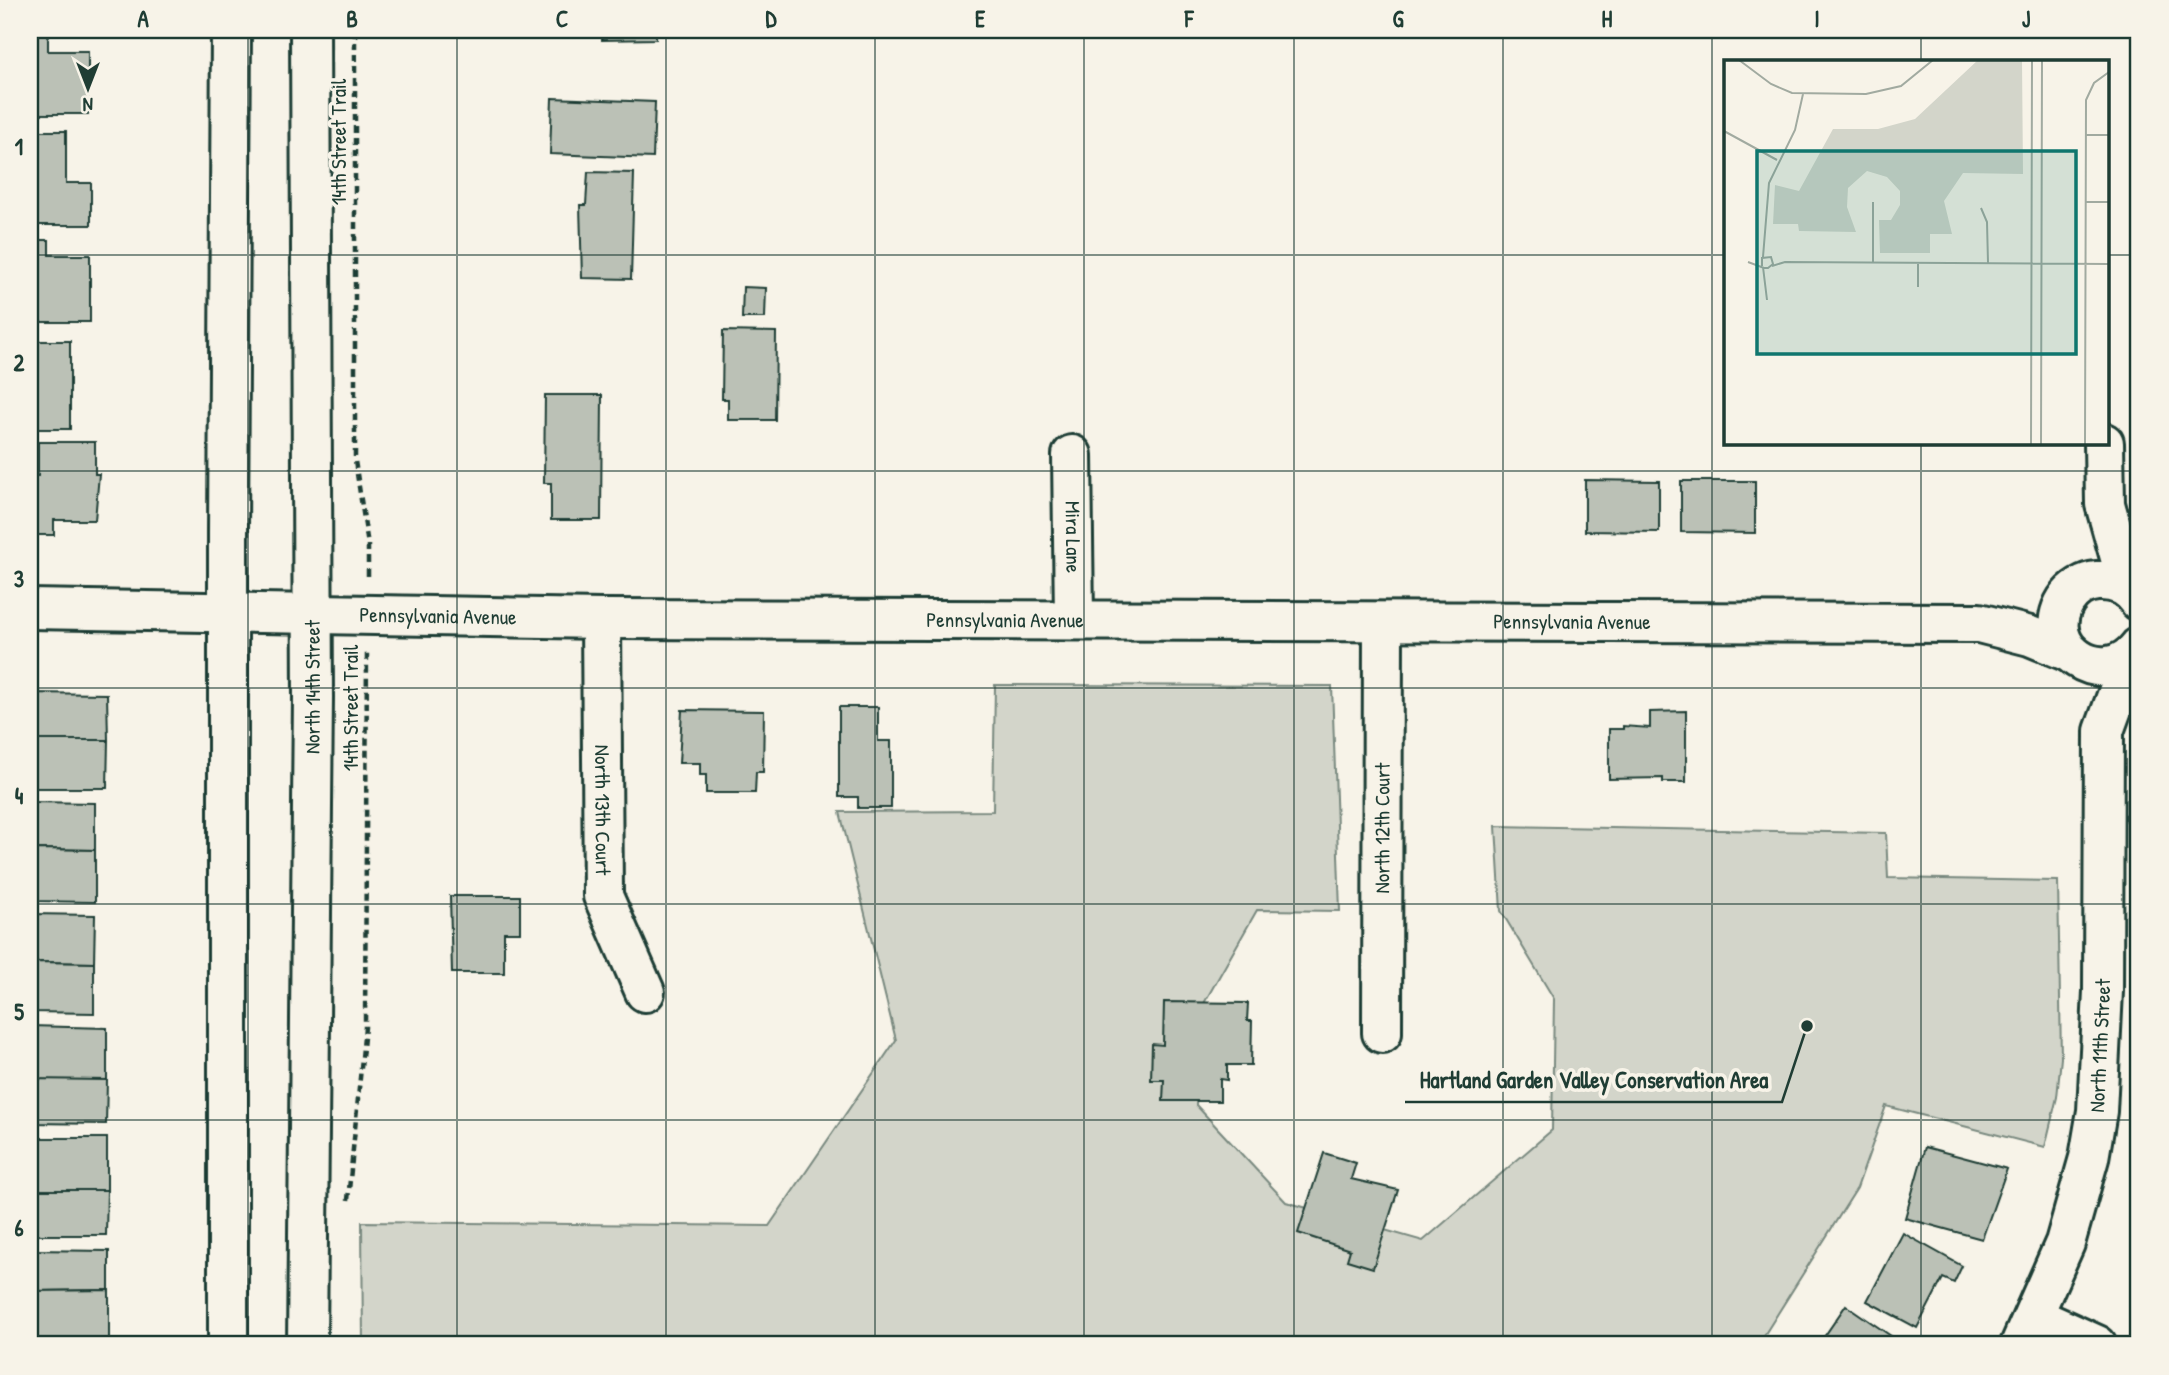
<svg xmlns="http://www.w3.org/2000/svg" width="2169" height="1375" viewBox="0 0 2169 1375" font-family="'Patrick Hand',sans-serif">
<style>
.green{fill:#d3d5ca;stroke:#79897f;stroke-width:2}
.building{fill:#bbc1b6;stroke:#1f3d34;stroke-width:2}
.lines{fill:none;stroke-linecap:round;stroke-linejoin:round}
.street-casing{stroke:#1f3d34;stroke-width:44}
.secondary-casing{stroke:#1f3d34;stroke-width:44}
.path{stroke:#1f3d34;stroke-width:4.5;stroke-dasharray:7 5;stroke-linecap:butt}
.street{stroke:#f7f3e8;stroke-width:38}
.secondary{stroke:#f7f3e8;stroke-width:38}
.grid{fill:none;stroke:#1f3d34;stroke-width:2;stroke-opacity:0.55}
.labels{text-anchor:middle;stroke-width:7;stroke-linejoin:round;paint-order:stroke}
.street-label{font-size:21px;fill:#1f3d34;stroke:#f7f3e8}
.inset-road{fill:none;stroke:#a1aaa0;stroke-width:2}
.view{fill:#0f766e;fill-opacity:0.15;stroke:#0f766e;stroke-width:3.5}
.inset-edge{fill:none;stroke:#1f3d34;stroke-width:3.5}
.leader{fill:none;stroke:#1f3d34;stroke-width:2.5}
.callout-dot{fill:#1f3d34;stroke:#f7f3e8;stroke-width:2.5}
.callout-label{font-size:23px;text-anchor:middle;font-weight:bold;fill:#1f3d34;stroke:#f7f3e8;stroke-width:7;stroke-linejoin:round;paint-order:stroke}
.neatline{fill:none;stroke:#1f3d34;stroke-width:2.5}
.grid-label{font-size:23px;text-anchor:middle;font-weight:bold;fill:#1f3d34}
</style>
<rect width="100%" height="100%" fill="#f7f3e8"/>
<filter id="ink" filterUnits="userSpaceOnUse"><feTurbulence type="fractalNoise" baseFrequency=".0143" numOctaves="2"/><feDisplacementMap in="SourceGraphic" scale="14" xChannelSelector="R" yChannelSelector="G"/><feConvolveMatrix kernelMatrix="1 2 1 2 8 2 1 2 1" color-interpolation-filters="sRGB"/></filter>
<g filter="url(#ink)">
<path class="green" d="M 995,685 L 1332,686 L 1340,911 L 1257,910 L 1199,1012 L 1196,1105 L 1286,1202 L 1423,1241 L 1552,1130 L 1554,999 L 1501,911 L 1496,826 L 1886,833 L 1888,878 L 2058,881 L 2061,1058 L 2057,1097 L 2045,1147 L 1886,1106 L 1857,1188 L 1758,1345 L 363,1345 L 362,1222 L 769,1226 L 896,1040 L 840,812 L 993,811 Z"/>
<g class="building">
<path d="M 602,30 L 656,30 L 656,39 L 602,40 Z"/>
<path d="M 30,34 L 48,34 L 48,51 L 88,51 L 88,114 L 30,114 Z"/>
<path d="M 552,98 L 655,102 L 653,158 L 550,154 Z"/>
<path d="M 30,131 L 66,131 L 66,183 L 91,183 L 91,225 L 30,225 Z"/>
<path d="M 588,172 L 634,173 L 631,279 L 582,278 L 580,205 L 586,205 Z"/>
<path d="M 30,240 L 49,240 L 49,255 L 90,255 L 90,322 L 30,322 Z"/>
<path d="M 743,287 L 766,288 L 765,318 L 742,318 Z"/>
<path d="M 723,331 L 776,332 L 775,420 L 728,420 L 728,399 L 722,399 Z"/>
<rect x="30" y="341" width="40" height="88"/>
<path d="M 545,395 L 602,395 L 601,520 L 551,520 L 551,483 L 544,483 Z"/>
<path d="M 38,442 L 95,442 L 95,474 L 99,474 L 95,520 L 54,520 L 54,535 L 30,535 L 30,476 L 38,476 Z"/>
<path d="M 1585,480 L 1659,481 L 1659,532 L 1585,531 Z"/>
<path d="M 1681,481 L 1755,481 L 1755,533 L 1681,532 Z"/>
<path d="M 30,693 L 107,694 L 108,740 L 34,740 L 34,730 L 30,730 Z"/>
<path d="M 839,707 L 878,707 L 878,741 L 891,741 L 891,808 L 858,808 L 858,797 L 839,797 Z"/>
<path d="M 682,710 L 764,711 L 763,772 L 756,772 L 755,793 L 706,793 L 706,775 L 700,775 L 700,763 L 679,763 Z"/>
<path d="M 1686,711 L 1686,782 L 1663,782 L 1663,778 L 1609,779 L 1609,729 L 1623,729 L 1623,726 L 1650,728 L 1650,712 Z"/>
<path d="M 34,740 L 108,740 L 107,788 L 30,788 L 30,751 L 34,751 Z"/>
<path d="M 30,802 L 95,803 L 95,850 L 35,849 L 35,839 L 30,839 Z"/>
<path d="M 35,849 L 95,850 L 95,902 L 30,901 L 30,865 L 35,865 Z"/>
<path d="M 450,896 L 520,896 L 520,932 L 504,932 L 504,973 L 452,973 Z"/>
<path d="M 30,914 L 95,915 L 94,963 L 34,962 L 33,949 L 30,949 Z"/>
<path d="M 34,962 L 94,963 L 94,1013 L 30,1012 L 30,976 L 33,976 Z"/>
<path d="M 1164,1002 L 1248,1003 L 1247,1021 L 1252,1021 L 1251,1065 L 1227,1065 L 1227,1080 L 1220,1079 L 1220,1101 L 1163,1101 L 1164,1080 L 1151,1080 L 1152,1044 L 1163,1045 Z"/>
<path d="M 30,1026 L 107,1028 L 107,1080 L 34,1080 L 34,1071 L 30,1071 Z"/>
<path d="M 30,1079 L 107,1080 L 106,1124 L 30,1123 Z"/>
<path d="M 30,1138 L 107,1138 L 107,1190 L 37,1190 L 38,1173 L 30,1173 Z"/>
<path d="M 1925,1147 L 2007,1169 L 1982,1239 L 1905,1218 Z"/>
<path d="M 1324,1153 L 1356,1163 L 1351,1179 L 1398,1190 L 1373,1268 L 1347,1260 L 1350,1250 L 1298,1233 Z"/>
<path d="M 37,1190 L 107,1190 L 106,1235 L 30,1235 L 30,1200 L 37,1200 Z"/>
<path d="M 1903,1233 L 1962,1266 L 1954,1283 L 1943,1278 L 1917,1328 L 1867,1301 Z"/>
<path d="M 30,1250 L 109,1251 L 109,1290 L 35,1291 L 34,1282 L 30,1282 Z"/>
<path d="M 109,1290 L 109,1340 L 30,1340 L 30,1301 L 35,1301 L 35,1291 Z"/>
<path d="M 1846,1305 L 1904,1345 L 1830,1345 L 1822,1340 Z"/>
</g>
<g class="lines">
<defs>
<g id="street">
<path d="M 2104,443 L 2105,504 L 2129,590"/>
<path id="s1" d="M 1072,455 L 1074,619"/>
<path d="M 2139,601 C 2130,586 2115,580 2097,581 C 2085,582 2073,589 2066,600 C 2036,648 2104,693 2139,647"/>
<path id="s2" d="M 30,609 L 601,619 L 1979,623 L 2030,636 L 2071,653"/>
<path id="s3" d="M 601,619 L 603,896 L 645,992"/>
<path id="s4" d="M 1382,1033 L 1383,622"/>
<path d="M 2035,1317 L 2097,1345"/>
<path id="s5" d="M 2020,1345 L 2065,1243 L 2089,1158 L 2097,1111 L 2103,991 L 2104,731 L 2131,657"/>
</g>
<g id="secondary">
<path d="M 228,1345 L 228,534 L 231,30"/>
<path id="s6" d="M 307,1345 L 313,697 L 310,30"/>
</g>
</defs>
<use href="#street" class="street-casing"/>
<use href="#secondary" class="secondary-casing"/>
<g class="path">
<path d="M 355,30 L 355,461 L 368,545 L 368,577"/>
<path d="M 348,1200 L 365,1027 L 367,649"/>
</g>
<use href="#street" class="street"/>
<use href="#secondary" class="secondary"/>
</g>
</g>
<path class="grid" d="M 248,30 L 248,1345M 457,30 L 457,1345M 666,30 L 666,1345M 875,30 L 875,1345M 1084,30 L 1084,1345M 1294,30 L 1294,1345M 1503,30 L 1503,1345M 1712,30 L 1712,1345M 1921,30 L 1921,61M 30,255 L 1726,255M 2108,255 L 2139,255M 1921,443 L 1921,1345M 30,471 L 2139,471M 30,688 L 2139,688M 30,904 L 2139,904M 30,1120 L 2139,1120"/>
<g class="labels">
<g class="street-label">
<text transform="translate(339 142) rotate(-90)" y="7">14th Street Trail</text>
<text dy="7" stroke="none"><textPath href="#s1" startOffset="82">Mira Lane</textPath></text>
<text dy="7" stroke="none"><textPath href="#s2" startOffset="408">Pennsylvania Avenue</textPath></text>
<text dy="7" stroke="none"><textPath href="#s2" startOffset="975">Pennsylvania Avenue</textPath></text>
<text dy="7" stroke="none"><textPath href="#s2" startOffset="1542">Pennsylvania Avenue</textPath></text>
<text dy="7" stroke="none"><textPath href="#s6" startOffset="658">North 14th Street</textPath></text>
<text transform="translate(351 708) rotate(-90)" y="7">14th Street Trail</text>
<text dy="7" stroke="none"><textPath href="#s3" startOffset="191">North 13th Court</textPath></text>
<text dy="7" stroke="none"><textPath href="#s4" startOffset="205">North 12th Court</textPath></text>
<text dy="7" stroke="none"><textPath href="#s5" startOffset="313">North 11th Street</textPath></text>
</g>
</g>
<g transform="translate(1724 60)">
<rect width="385" height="385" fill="#f7f3e8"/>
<path d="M 254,0 L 298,0 L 299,114 L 239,113 L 220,141 L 228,174 L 206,174 L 206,193 L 156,193 L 155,160 L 167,160 L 176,145 L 176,131 L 163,117 L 143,111 L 124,128 L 123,147 L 132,172 L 75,171 L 74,164 L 49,164 L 51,125 L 75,131 L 109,69 L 154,69 L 191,59 Z" fill="#d3d5ca"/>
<path class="inset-road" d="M 15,0 L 47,24 L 68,33 L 142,34 L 177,26 L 209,0M 0,71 L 53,100M 362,75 L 385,75M 362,142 L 385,142M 257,148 L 263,162 L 264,203M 39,197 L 45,123 L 71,70 L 79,34M 24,202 L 40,208 L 44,208 L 49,204 L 47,197 L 38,198 L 38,206M 149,202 L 149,142M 194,203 L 194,227M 48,206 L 61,202 L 385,204M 39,207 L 43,240M 307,385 L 308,0M 317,385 L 318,0M 361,385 L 362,40 L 370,23 L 385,12"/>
<path class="view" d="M 33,91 L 352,91 L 352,294 L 33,294 Z"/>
<rect width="385" height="385" class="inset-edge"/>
</g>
<path class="leader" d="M1807 1026L1782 1102H1405"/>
<circle class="callout-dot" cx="1807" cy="1026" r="7"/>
<g class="callout-label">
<text x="1594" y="1088">Hartland Garden Valley Conservation Area</text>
</g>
<rect width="2169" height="1375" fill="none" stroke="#f7f3e8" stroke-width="77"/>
<g transform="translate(88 88) rotate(180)" stroke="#f7f3e8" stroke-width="5" paint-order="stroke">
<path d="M0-5L12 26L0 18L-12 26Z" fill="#1f3d34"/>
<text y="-10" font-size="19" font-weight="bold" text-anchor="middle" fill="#1f3d34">N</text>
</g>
<rect x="38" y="38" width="2092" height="1298" class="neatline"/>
<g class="grid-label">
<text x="143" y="27">A</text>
<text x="352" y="27">B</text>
<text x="562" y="27">C</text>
<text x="771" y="27">D</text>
<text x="980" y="27">E</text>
<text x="1189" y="27">F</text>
<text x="1398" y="27">G</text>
<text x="1607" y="27">H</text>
<text x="1817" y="27">I</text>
<text x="2026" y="27">J</text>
<text x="19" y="155">1</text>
<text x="19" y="371">2</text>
<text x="19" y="587">3</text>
<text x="19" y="804">4</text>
<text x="19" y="1020">5</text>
<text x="19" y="1236">6</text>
</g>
</svg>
